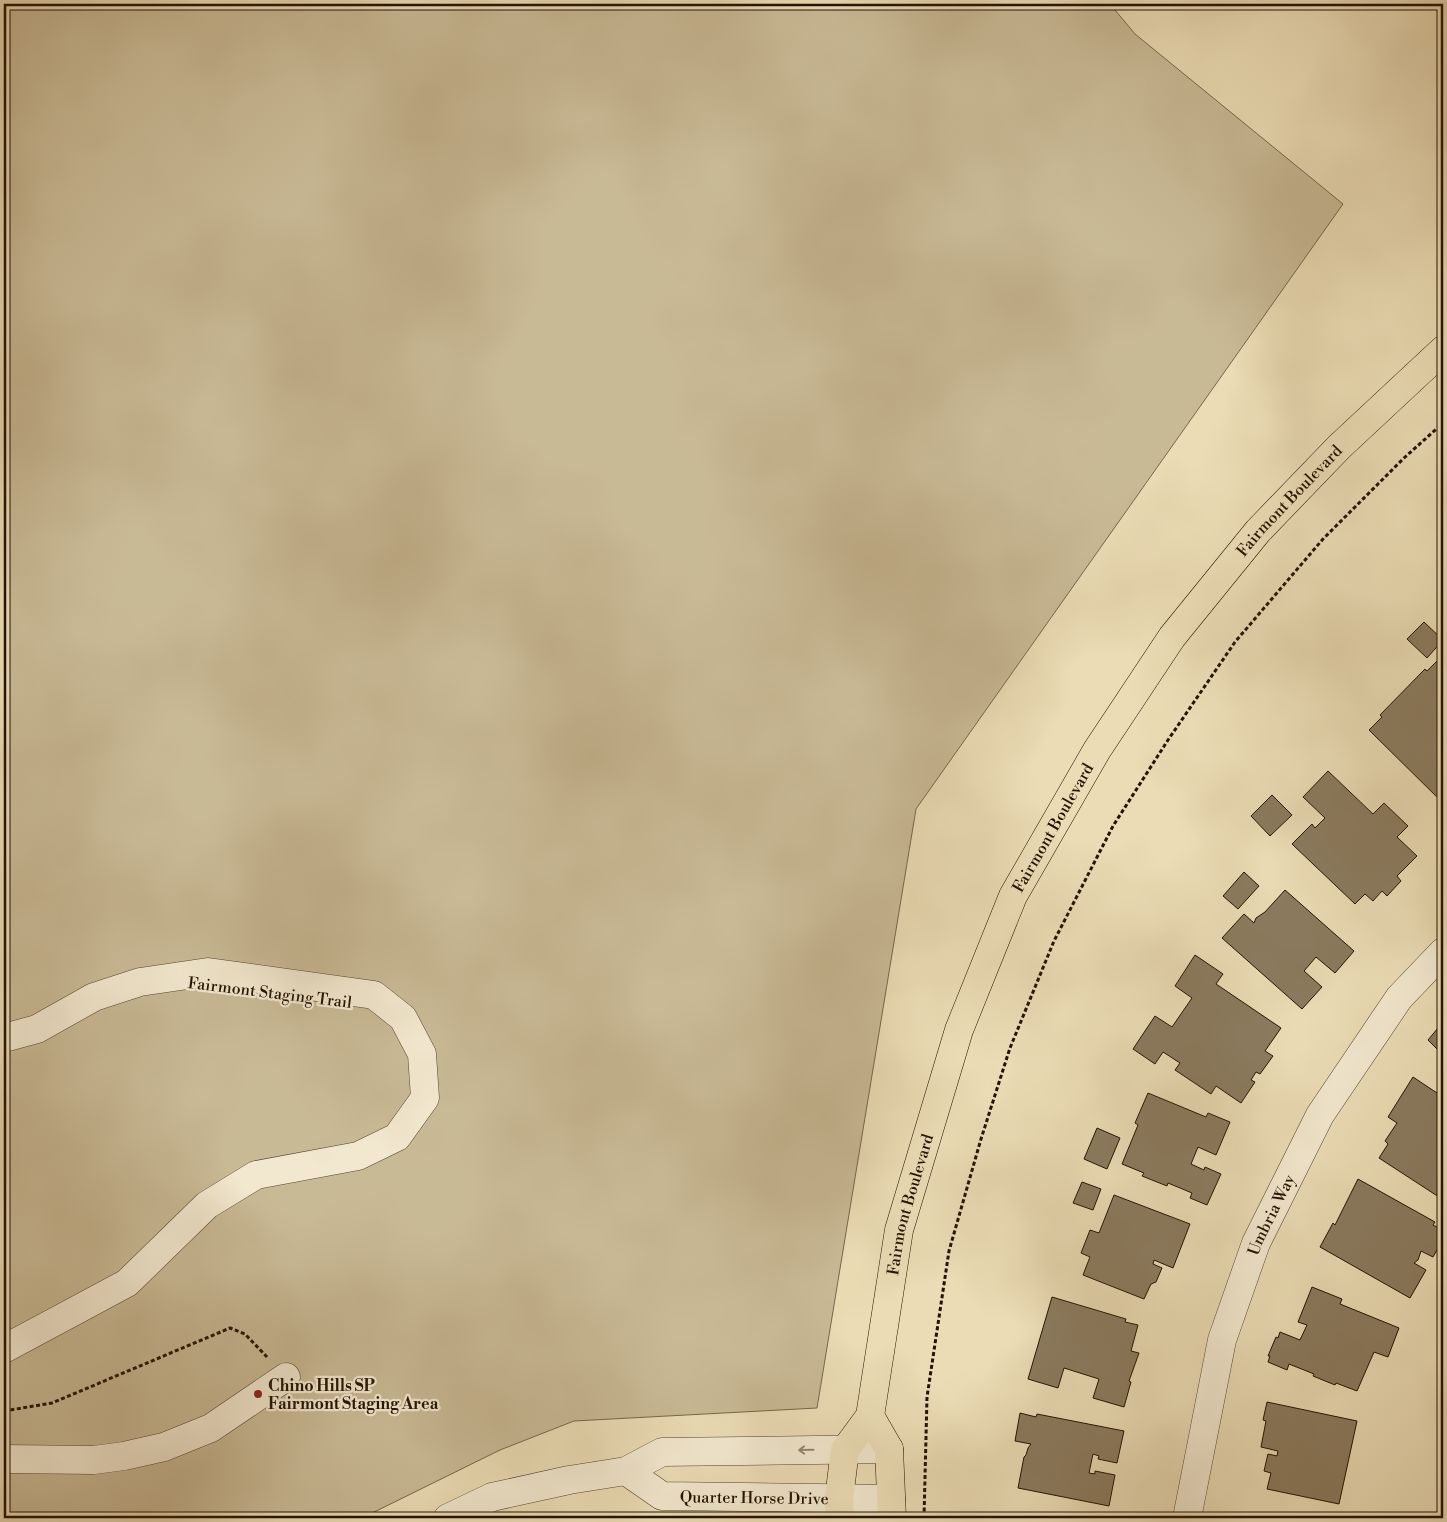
<svg xmlns="http://www.w3.org/2000/svg" width="1447" height="1522" viewBox="0 0 1447 1522" font-family="'Libre Bodoni',serif">
<style>
.green{fill:#c9ba96;stroke:#76664c}
.building{fill:#8b7b5f;stroke:#231201}
.lines{fill:none;stroke-linecap:round;stroke-linejoin:round}
.minor-casing{stroke:#55442e;stroke-width:29}
.major-casing{stroke:#231201;stroke-width:29}
.path{stroke:#231201;stroke-width:3;stroke-dasharray:4 2.5;stroke-linecap:butt}
.minor{stroke:#f2e8cf;stroke-width:28}
.major{stroke:#ebdcb5;stroke-width:28}
.oneway{stroke:#958872}
.poi-dot{fill:#8f2418;stroke:#f2e8cf;stroke-width:2}
.labels{text-anchor:middle;stroke-width:4.5;stroke-linejoin:round;paint-order:stroke}
.street-label{font-size:16px;fill:#231201;stroke:#f2e8cf}
.poi-label{font-size:16px;font-weight:bold;fill:#231201;stroke:#f2e8cf;text-anchor:start}
</style>
<rect width="100%" height="100%" fill="#ebdcb5"/>
<filter id="stains"><feTurbulence type="fractalNoise" baseFrequency=".004" numOctaves="4"/><feColorMatrix values="0 0 0 0 .2 0 0 0 0 .09 0 0 0 0 .02 0 0 0 .5 -.17"/></filter>
<radialGradient id="worn" r=".72"><stop offset=".6" stop-color="#630" stop-opacity="0"/><stop offset="1" stop-color="#630" stop-opacity=".3"/></radialGradient>
<path class="green" d="M 4,4 L 1110,4 L 1135,34 L 1343,204 L 916,809 L 817,1408 L 574,1421 L 500,1450 L 362,1518 L 4,1518 Z"/>
<g class="building">
<path d="M 1424,622 L 1443,640 L 1427,658 L 1407,639 Z"/>
<path d="M 1440,658 L 1443,661 L 1443,803 L 1369,730 L 1382,717 L 1380,715 L 1425,669 L 1427,671 Z"/>
<path d="M 1328,771 L 1373,814 L 1384,803 L 1408,826 L 1397,837 L 1417,856 L 1397,876 L 1401,881 L 1387,896 L 1382,891 L 1373,901 L 1365,894 L 1355,904 L 1292,844 L 1312,824 L 1315,828 L 1325,818 L 1303,797 Z"/>
<path d="M 1272,795 L 1292,815 L 1270,836 L 1251,816 Z"/>
<path d="M 1244,872 L 1259,886 L 1238,909 L 1223,896 Z"/>
<path d="M 1285,890 L 1354,951 L 1335,973 L 1316,957 L 1304,971 L 1322,987 L 1302,1009 L 1222,938 L 1244,914 L 1254,923 L 1256,918 L 1265,912 Z"/>
<path d="M 1195,955 L 1223,974 L 1216,984 L 1281,1028 L 1265,1051 L 1273,1056 L 1260,1074 L 1256,1072 L 1251,1080 L 1255,1082 L 1241,1103 L 1216,1086 L 1211,1094 L 1175,1070 L 1180,1063 L 1163,1052 L 1155,1064 L 1133,1049 L 1155,1016 L 1172,1027 L 1192,998 L 1175,986 Z"/>
<path d="M 1443,1022 L 1443,1052 L 1441,1053 L 1428,1040 Z"/>
<path d="M 1413,1077 L 1443,1097 L 1442,1199 L 1379,1158 L 1388,1144 L 1385,1141 L 1397,1123 L 1388,1117 Z"/>
<path d="M 1148,1093 L 1206,1117 L 1208,1113 L 1230,1122 L 1216,1155 L 1198,1147 L 1191,1164 L 1204,1170 L 1205,1167 L 1221,1174 L 1207,1205 L 1190,1198 L 1192,1193 L 1168,1183 L 1167,1186 L 1142,1176 L 1144,1173 L 1122,1164 L 1138,1125 L 1135,1123 Z"/>
<path d="M 1097,1128 L 1120,1138 L 1107,1169 L 1084,1159 Z"/>
<path d="M 1358,1179 L 1435,1222 L 1433,1225 L 1443,1230 L 1443,1239 L 1433,1257 L 1421,1251 L 1418,1260 L 1414,1263 L 1426,1270 L 1410,1298 L 1320,1247 L 1333,1223 L 1335,1225 Z"/>
<path d="M 1082,1182 L 1101,1189 L 1093,1210 L 1073,1203 Z"/>
<path d="M 1114,1195 L 1190,1224 L 1173,1268 L 1154,1260 L 1153,1264 L 1162,1268 L 1156,1282 L 1151,1284 L 1144,1299 L 1083,1275 L 1090,1257 L 1081,1253 L 1090,1230 L 1099,1233 Z"/>
<path d="M 1312,1287 L 1342,1299 L 1340,1304 L 1399,1328 L 1388,1357 L 1374,1352 L 1357,1391 L 1336,1383 L 1335,1385 L 1313,1376 L 1314,1374 L 1289,1364 L 1287,1370 L 1268,1362 L 1270,1356 L 1268,1356 L 1276,1337 L 1278,1338 L 1280,1332 L 1300,1340 L 1307,1325 L 1298,1322 Z"/>
<path d="M 1052,1297 L 1126,1319 L 1125,1322 L 1138,1325 L 1131,1351 L 1139,1353 L 1129,1381 L 1131,1382 L 1124,1407 L 1093,1398 L 1099,1379 L 1064,1368 L 1058,1388 L 1028,1379 Z"/>
<path d="M 1267,1402 L 1357,1421 L 1339,1504 L 1267,1489 L 1271,1473 L 1264,1471 L 1268,1454 L 1277,1456 L 1278,1451 L 1261,1447 L 1266,1421 L 1263,1420 Z"/>
<path d="M 1020,1413 L 1036,1417 L 1037,1414 L 1124,1431 L 1117,1463 L 1098,1459 L 1099,1456 L 1093,1454 L 1089,1473 L 1095,1474 L 1095,1471 L 1115,1475 L 1109,1506 L 1018,1488 L 1024,1457 L 1026,1455 L 1028,1448 L 1031,1444 L 1015,1441 Z"/>
</g>
<g class="lines">
<defs>
<g id="minor">
<path d="M 4,1038 L 37,1029 L 94,997 L 140,982 L 208,972 L 374,995 L 403,1018 L 422,1054 L 425,1098 L 397,1137 L 358,1156 L 256,1175 L 207,1205 L 127,1283 L 4,1349"/>
<path d="M 4,1459 L 94,1460 L 124,1456 L 164,1447 L 211,1428 L 286,1377"/>
<path id="s1" d="M 626,1471 L 662,1496 L 891,1499"/>
<path d="M 448,1518 L 492,1497 L 569,1480 L 626,1471 L 662,1452 L 889,1449"/>
<path id="s2" d="M 1187,1518 L 1222,1340 L 1256,1243 L 1320,1115 L 1399,998 L 1443,952"/>
</g>
<g id="major">
<path d="M 870,1416 L 889,1449 L 892,1518"/>
<path id="s3" d="M 840,1518 L 839,1498 L 845,1450 L 870,1416 L 899,1230 L 959,1030 L 1013,896 L 1097,750 L 1172,637 L 1258,531 L 1339,447 L 1443,350"/>
</g>
</defs>
<use href="#minor" class="minor-casing"/>
<use href="#major" class="major-casing"/>
<g class="path">
<path d="M 4,1411 L 52,1403 L 230,1328 L 245,1334 L 267,1357"/>
<path d="M 924,1518 L 927,1397 L 949,1251 L 981,1139 L 1010,1048 L 1054,941 L 1113,826 L 1168,740 L 1235,642 L 1323,539 L 1404,458 L 1443,423"/>
</g>
<use href="#minor" class="minor"/>
<use href="#major" class="major"/>
</g>
<defs><path id="oneway-shaft" d="M-6 0H5M1.5-3L5.5 0L1.5 3" fill="none" stroke-width="1.6" stroke-linecap="round" stroke-linejoin="round" transform="scale(1.25)"/></defs>
<use class="oneway" href="#oneway-shaft" transform="translate(806 1450) rotate(179)"/>
<circle class="poi-dot" cx="258" cy="1394" r="5"/>
<g class="labels">
<g class="street-label">
<text dy="6" stroke="none"><textPath href="#s3" startOffset="1136">Fairmont Boulevard</textPath></text>
<text dy="6" stroke="none"><textPath href="#s3" startOffset="731">Fairmont Boulevard</textPath></text>
<text transform="translate(270 992) rotate(7)" y="6">Fairmont Staging Trail</text>
<text dy="6" stroke="none"><textPath href="#s3" startOffset="326">Fairmont Boulevard</textPath></text>
<text dy="6" stroke="none"><textPath href="#s2" startOffset="316">Umbria Way</textPath></text>
<text dy="6" stroke="none"><textPath href="#s1" startOffset="136">Quarter Horse Drive</textPath></text>
</g>
<g class="poi-label">
<text x="268" y="1391">Chino Hills SP<tspan x="268" dy="18">Fairmont Staging Area</tspan></text>
</g>
</g>
<rect width="1447" height="1522" fill="none" stroke="#ebdcb5" stroke-width="20"/>
<rect x="5" y="5" width="1437" height="1512" fill="none" stroke="#231201" stroke-width="2.5"/>
<rect x="10" y="10" width="1427" height="1502" fill="none" stroke="#231201"/>
<rect width="100%" height="100%" filter="url(#stains)"/>
<rect width="100%" height="100%" fill="url(#worn)"/>
</svg>
